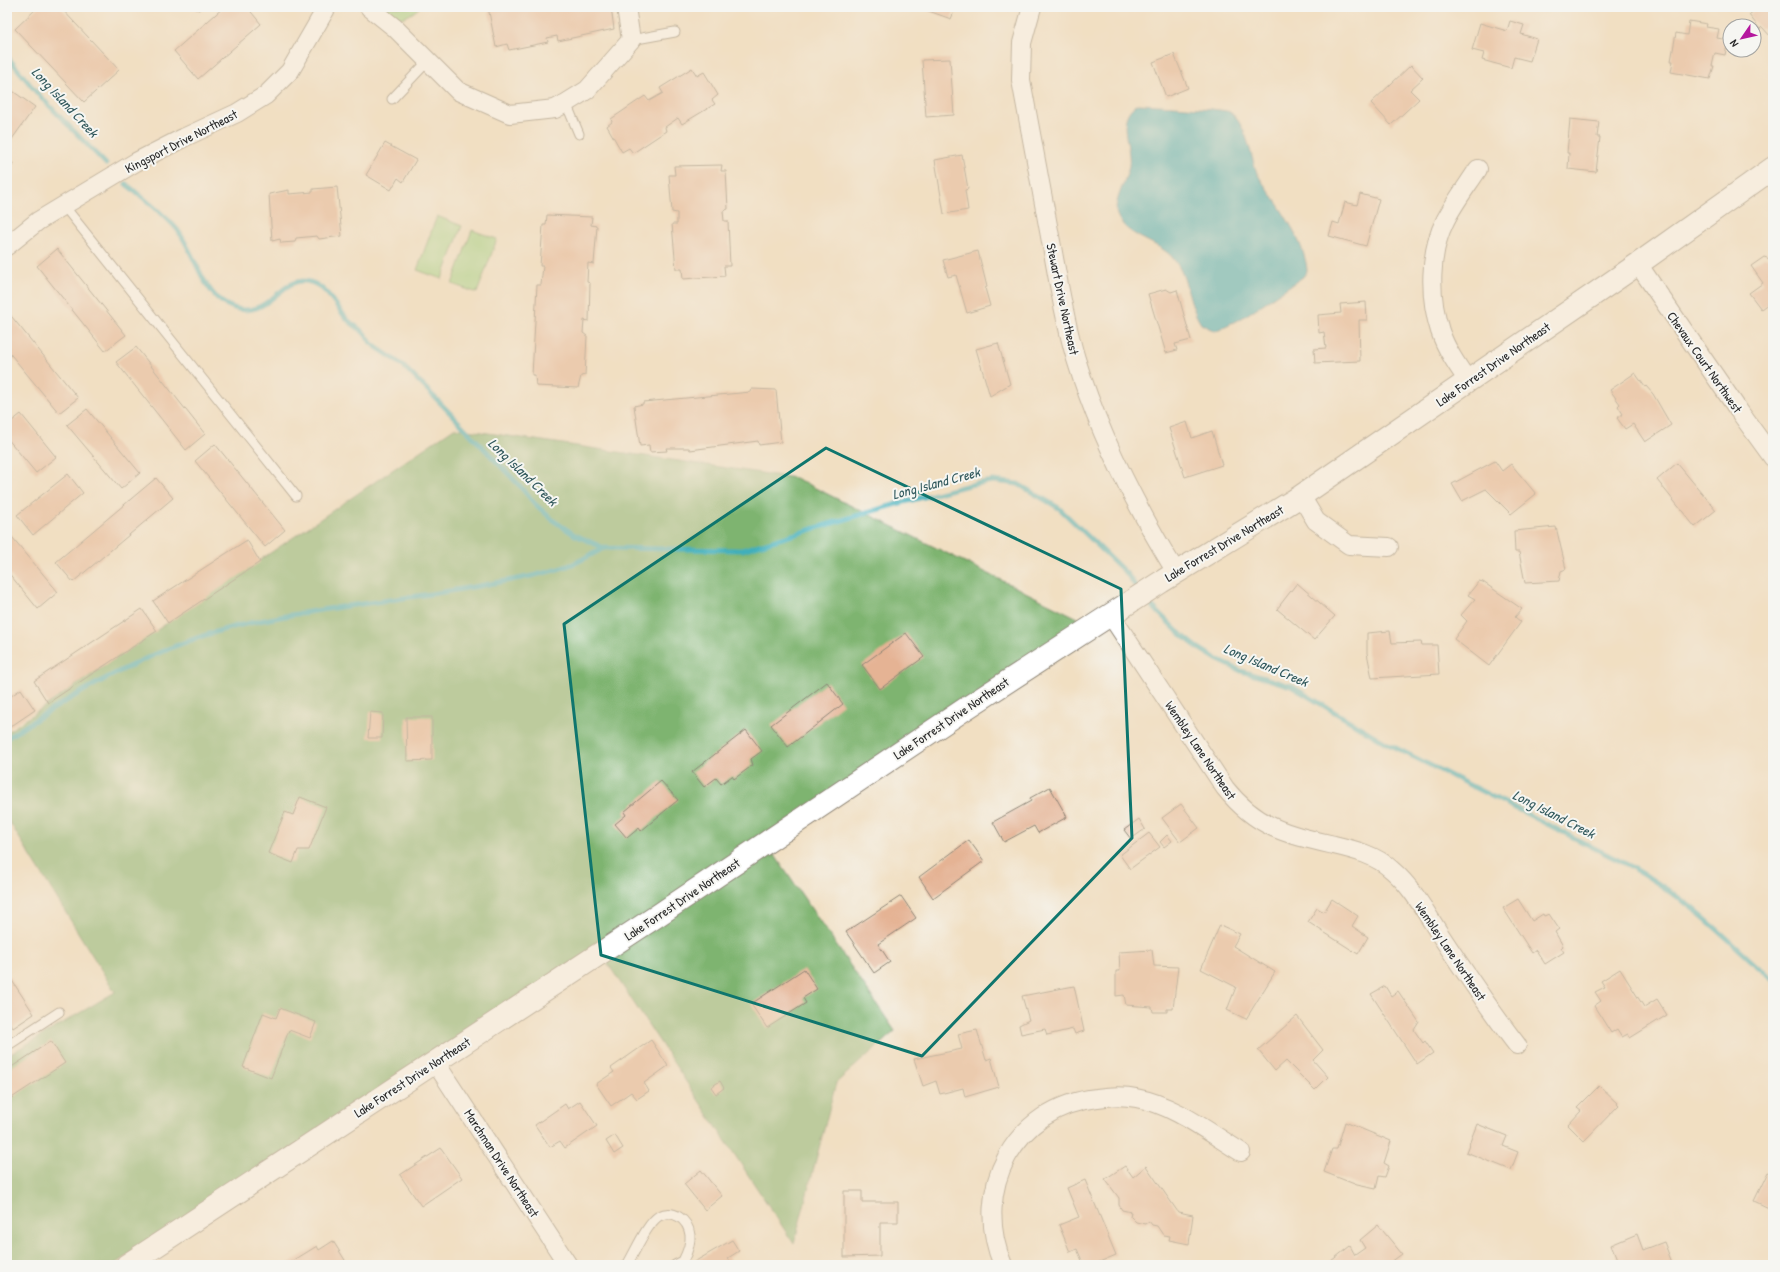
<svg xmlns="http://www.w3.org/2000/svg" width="1780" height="1272" viewBox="0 0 1780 1272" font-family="'Patrick Hand',sans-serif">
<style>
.green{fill:#9dd282;stroke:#647e56}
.forest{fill:#7eb470;stroke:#54704e}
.water{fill:#40afbb;stroke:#366d73}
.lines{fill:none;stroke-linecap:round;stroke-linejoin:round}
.stream{stroke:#40afbb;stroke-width:5}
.building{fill:#e5b394}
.lane-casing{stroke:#8e8576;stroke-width:11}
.street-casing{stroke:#8e8576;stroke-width:20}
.secondary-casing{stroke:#8e8576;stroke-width:24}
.lane{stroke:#fff;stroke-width:9}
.street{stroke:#fff;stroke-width:18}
.secondary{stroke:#fff;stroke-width:22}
.marked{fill:none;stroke:#0f766e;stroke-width:3;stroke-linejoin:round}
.labels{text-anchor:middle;stroke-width:4;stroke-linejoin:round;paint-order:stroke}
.street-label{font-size:13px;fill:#2b2b2b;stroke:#f6f6f2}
.water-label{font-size:14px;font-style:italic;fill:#32595d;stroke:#f6f6f2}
</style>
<rect width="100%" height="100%" fill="#f6f6f2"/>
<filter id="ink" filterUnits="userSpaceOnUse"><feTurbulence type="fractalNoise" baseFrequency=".025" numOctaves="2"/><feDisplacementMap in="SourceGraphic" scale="8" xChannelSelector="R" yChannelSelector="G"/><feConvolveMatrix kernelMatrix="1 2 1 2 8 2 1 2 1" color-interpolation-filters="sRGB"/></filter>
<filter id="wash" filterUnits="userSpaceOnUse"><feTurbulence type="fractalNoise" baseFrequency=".012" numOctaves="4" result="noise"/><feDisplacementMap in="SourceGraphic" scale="16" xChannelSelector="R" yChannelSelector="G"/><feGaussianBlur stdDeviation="0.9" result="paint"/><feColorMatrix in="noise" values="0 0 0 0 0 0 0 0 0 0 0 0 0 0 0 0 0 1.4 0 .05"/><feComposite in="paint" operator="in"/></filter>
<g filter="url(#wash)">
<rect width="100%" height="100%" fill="#f1dfc2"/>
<g class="green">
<path d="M 372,7 L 420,7 C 400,25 394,17 372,7 Z"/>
<path d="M 437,216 L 462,226 L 442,279 L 417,270 Z"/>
<path d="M 472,230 L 497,239 L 477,293 L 452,284 Z"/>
</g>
<path class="forest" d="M 454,428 L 795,478 L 1094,626 L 765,841 L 895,1031 L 836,1083 L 794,1244 L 598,949 L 113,1265 L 7,1265 L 7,1056 L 115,992 L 7,818 L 7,732 Z"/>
<path class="water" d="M 1137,104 C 1147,104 1226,109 1230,112 C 1247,125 1250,154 1257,173 C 1261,181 1267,188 1272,196 C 1286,216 1306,247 1307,271 L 1303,277 L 1242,318 L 1215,331 L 1201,324 C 1187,303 1189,274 1170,255 C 1154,240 1126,237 1117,215 C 1112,204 1127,179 1129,166 C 1132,145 1114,119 1137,104 Z"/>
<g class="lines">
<g class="stream">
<path d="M 7,56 L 37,93 L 106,164"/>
<path d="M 126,184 C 143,198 162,212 176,228 C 194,250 202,293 227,305 C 269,326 279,273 310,282 C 326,286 336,306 346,318 C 351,324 359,328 364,333 C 367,336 369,340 371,343 C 381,352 393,357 403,366 C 443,404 480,445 519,485 L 535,504 L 554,521 L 575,535 L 604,548 L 742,550 L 893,505 L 969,485 L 993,481 L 1018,484 L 1059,508 L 1127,574 L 1139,591"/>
<path d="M 1145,599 L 1177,631 L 1197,647 L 1218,660 L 1241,671 L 1291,686 L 1386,743 L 1630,866 C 1659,883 1687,902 1712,925 C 1733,943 1752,962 1773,980"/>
<path d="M 7,738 C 82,689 162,642 250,623 C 329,605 410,600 489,584 C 517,579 547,574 573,564 C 584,559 594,553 604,548"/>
</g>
</g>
<g id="blocks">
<g class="building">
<path d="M 38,7 L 60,7 L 119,70 L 84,102 L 15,29 Z"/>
<path d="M 191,7 L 201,7 L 199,10 Z"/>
<path d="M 224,7 L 247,7 L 261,24 L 198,79 L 174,51 Z"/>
<path d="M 488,7 L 611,7 L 614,29 L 558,41 L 557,36 L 547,38 L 548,42 L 509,50 L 507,44 L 496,47 Z"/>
<path d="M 927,7 L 956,7 L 951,19 L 926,10 Z"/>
<path d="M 1758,7 L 1773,7 L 1773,35 L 1771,37 L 1762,27 L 1760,29 L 1749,15 Z"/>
<path d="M 1510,21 L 1524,25 L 1521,34 L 1537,39 L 1530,61 L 1514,57 L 1511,68 L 1482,60 L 1484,53 L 1472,50 L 1480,23 L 1507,31 Z"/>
<path d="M 1689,21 L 1707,24 L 1706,27 L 1719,29 L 1717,38 L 1728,40 L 1725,55 L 1715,53 L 1712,66 L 1714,66 L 1710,79 L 1671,72 L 1673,61 L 1671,61 L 1676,33 L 1687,35 Z"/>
<path d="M 1174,54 L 1188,88 L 1166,97 L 1153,62 Z"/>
<path d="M 950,59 L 954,115 L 926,117 L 922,60 Z"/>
<path d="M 1411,65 L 1423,78 L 1410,90 L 1419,99 L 1391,125 L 1371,103 Z"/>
<path d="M 692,68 L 697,76 L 704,72 L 718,95 L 712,100 L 715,104 L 682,124 L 678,118 L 665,127 L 666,131 L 633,153 L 629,148 L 622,152 L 607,126 L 612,122 L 611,119 L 645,96 L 649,101 L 663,93 L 660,88 Z"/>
<path d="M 7,87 L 35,107 L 7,146 Z"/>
<path d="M 1570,119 L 1599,122 L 1597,137 L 1600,137 L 1596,172 L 1568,169 L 1569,153 L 1567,153 Z"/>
<path d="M 385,143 L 416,160 L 403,182 L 398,178 L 391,190 L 366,175 Z"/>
<path d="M 962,155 L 968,189 L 965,190 L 968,210 L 944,214 L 935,160 Z"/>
<path d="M 7,161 L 13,163 L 7,178 Z"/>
<path d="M 722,165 L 721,171 L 726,171 L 728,209 L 723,211 L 724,221 L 728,221 L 730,266 L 724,266 L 725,276 L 683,279 L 682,269 L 676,269 L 672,224 L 677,224 L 677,213 L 672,212 L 669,175 L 675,175 L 674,166 Z"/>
<path d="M 337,187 L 342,236 L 319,239 L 317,236 L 296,238 L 295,242 L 281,243 L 280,239 L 272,241 L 269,194 L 289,190 L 289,194 L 313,192 L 313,189 Z"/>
<path d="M 1360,194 L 1379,199 L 1366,246 L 1329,236 L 1333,222 L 1339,224 L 1345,202 L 1357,205 Z"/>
<path d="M 547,215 L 592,217 L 591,225 L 597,226 L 594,264 L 588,263 L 587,282 L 590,283 L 589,321 L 584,320 L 583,333 L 587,336 L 585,375 L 581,376 L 578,388 L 536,386 L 535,375 L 532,375 L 537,285 L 541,285 L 543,266 L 540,266 L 543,225 L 546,225 Z"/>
<path d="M 57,249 L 126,335 L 105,351 L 37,266 Z"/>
<path d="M 978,251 L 987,287 L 985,288 L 990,306 L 967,313 L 956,275 L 948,277 L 943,260 Z"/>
<path d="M 1764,257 L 1770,259 L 1773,257 L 1773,300 L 1761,309 L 1749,293 L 1763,283 L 1751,266 Z"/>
<path d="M 1166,289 L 1171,292 L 1177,290 L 1191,340 L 1175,344 L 1177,350 L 1166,353 L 1148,294 Z"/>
<path d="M 1366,302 L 1367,320 L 1359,320 L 1360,361 L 1315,363 L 1314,349 L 1326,348 L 1324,332 L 1319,333 L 1318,315 L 1341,313 L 1340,304 Z"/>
<path d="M 7,311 L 78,398 L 59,413 L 7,350 Z"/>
<path d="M 998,343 L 1010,384 L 990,396 L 976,349 Z"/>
<path d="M 136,347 L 205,434 L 186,450 L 116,362 Z"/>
<path d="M 1635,373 L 1645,387 L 1646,386 L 1653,394 L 1671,425 L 1645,442 L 1633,424 L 1625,429 L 1617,418 L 1623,414 L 1618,406 L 1620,404 L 1610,390 Z"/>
<path d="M 752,389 L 776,390 L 781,442 L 759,445 L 758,441 L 690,450 L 689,448 L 666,448 L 667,451 L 650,452 L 649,445 L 640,446 L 634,406 L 643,404 L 643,402 L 751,392 Z"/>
<path d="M 87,409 L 140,473 L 121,489 L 67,425 Z"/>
<path d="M 21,414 L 56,457 L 36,473 L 7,438 L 7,425 Z"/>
<path d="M 1187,422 L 1192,438 L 1212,431 L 1222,465 L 1185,477 L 1169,428 Z"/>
<path d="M 215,444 L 285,530 L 265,547 L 195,461 Z"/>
<path d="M 1495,461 L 1502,471 L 1511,464 L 1536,494 L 1511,514 L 1486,489 L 1462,501 L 1452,484 Z"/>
<path d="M 1677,463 L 1716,510 L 1695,527 L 1657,480 Z"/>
<path d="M 68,474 L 83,493 L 33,535 L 17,515 Z"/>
<path d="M 156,478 L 173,498 L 73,582 L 56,562 Z"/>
<path d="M 1556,527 L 1566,569 L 1561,571 L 1559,581 L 1525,583 L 1519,552 L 1515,552 L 1514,531 Z"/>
<path d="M 7,531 L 58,592 L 38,609 L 7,571 Z"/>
<path d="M 247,540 L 260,562 L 168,623 L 153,601 Z"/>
<path d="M 1479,581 L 1483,582 L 1522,609 L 1515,617 L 1521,622 L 1489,666 L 1454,639 L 1467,621 L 1461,615 L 1475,599 L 1468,595 Z"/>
<path d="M 1297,583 L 1335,616 L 1314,640 L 1277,609 Z"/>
<path d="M 142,609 L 157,631 L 48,703 L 34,681 Z"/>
<path d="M 1390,631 L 1392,643 L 1421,642 L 1422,645 L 1437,645 L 1439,674 L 1372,678 L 1367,653 L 1367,633 Z"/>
<path d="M 906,633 L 924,657 L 880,689 L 862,665 Z"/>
<path d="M 827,682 L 843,704 L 788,747 L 771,725 Z"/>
<path d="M 21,689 L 35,710 L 7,729 L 7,699 Z"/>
<path d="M 370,712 L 383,713 L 382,738 L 368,738 Z"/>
<path d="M 406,717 L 432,717 L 432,760 L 407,761 Z"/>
<path d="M 746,730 L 762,751 L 751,759 L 753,765 L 734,779 L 732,776 L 721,784 L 716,778 L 704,787 L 692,772 Z"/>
<path d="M 661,781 L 678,800 L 641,831 L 639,828 L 627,838 L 615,824 L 626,815 L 624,812 Z"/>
<path d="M 1050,787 L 1067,817 L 1038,833 L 1034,826 L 1004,842 L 993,822 L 1031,801 L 1030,798 Z"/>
<path d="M 300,797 L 326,807 L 309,850 L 298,850 L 293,863 L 268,853 L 285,812 L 293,815 Z"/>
<path d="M 1181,804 L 1199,828 L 1180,842 L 1162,818 Z"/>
<path d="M 1139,819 L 1145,829 L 1131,839 L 1124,830 Z"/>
<path d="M 1149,833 L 1160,847 L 1130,869 L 1120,855 Z"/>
<path d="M 1167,835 L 1172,841 L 1164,847 L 1160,842 Z"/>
<path d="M 969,840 L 984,861 L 933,898 L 919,877 Z"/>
<path d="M 901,896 L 916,918 L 878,944 L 890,962 L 874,973 L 846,932 Z"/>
<path d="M 1332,899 L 1358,916 L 1352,926 L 1368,937 L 1358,954 L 1308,922 L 1317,908 L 1324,912 Z"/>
<path d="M 1518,899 L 1532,921 L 1543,914 L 1544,916 L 1549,914 L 1559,929 L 1555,932 L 1563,946 L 1561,948 L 1564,952 L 1545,964 L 1536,950 L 1532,953 L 1503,908 Z"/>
<path d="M 1220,925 L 1240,934 L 1233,946 L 1275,972 L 1246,1019 L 1227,1010 L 1236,987 L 1201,969 Z"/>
<path d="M 1152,950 L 1154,966 L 1178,967 L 1173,1009 L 1167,1009 L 1167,1012 L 1153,1012 L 1152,1007 L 1126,1005 L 1124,995 L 1116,996 L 1116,971 L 1120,971 L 1119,952 Z"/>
<path d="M 804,969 L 817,989 L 803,998 L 806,1003 L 767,1028 L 751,1004 Z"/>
<path d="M 1620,969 L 1644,1007 L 1657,999 L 1667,1015 L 1630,1038 L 1628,1034 L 1622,1037 L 1617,1029 L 1611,1033 L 1594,1006 L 1601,1001 L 1595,992 L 1605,987 L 1601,981 Z"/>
<path d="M 7,973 L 34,1014 L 13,1028 L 7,1019 Z"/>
<path d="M 1074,986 L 1084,1031 L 1075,1034 L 1073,1029 L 1047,1035 L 1045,1029 L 1021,1034 L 1019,1025 L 1029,1020 L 1022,996 Z"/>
<path d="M 1385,986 L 1391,996 L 1398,991 L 1419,1022 L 1414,1030 L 1423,1043 L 1425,1041 L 1433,1053 L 1417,1064 L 1371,994 Z"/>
<path d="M 280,1008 L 316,1022 L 310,1038 L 289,1030 L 271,1078 L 243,1067 L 263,1013 L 276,1018 Z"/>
<path d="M 1297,1016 L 1323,1050 L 1313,1060 L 1328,1077 L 1315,1090 L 1286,1061 L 1275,1071 L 1258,1050 Z"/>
<path d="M 977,1030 L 986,1060 L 991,1058 L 999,1087 L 965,1097 L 963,1088 L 940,1094 L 936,1081 L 923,1086 L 914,1059 L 962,1049 L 958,1034 Z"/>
<path d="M 651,1040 L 668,1066 L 644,1083 L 649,1091 L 637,1099 L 631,1092 L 611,1106 L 596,1084 L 614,1072 L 611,1068 Z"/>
<path d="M 51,1041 L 65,1063 L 7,1101 L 7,1070 Z"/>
<path d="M 720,1081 L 724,1088 L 716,1094 L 711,1087 Z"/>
<path d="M 1599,1086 L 1619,1105 L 1584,1141 L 1568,1125 L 1581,1111 L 1577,1108 Z"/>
<path d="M 580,1101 L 597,1126 L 565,1148 L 560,1141 L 550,1147 L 535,1125 L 565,1104 L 568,1109 Z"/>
<path d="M 1345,1122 L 1391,1141 L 1384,1163 L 1389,1166 L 1385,1177 L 1379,1176 L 1376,1189 L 1357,1185 L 1324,1172 L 1332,1149 L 1337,1149 Z"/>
<path d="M 1477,1124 L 1507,1136 L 1503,1146 L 1518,1152 L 1511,1170 L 1466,1152 Z"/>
<path d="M 615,1135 L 623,1148 L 614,1154 L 606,1141 Z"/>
<path d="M 441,1148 L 462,1178 L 421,1206 L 400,1175 Z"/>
<path d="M 1125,1166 L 1133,1177 L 1146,1166 L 1178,1212 L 1193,1215 L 1189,1244 L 1169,1240 L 1170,1236 L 1163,1235 L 1157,1226 L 1152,1225 L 1149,1221 L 1145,1224 L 1136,1222 L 1130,1216 L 1131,1212 L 1122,1210 L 1119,1205 L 1119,1198 L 1105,1179 Z"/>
<path d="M 701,1170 L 722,1196 L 705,1210 L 684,1184 Z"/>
<path d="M 1768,1172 L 1773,1174 L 1773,1210 L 1754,1201 Z"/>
<path d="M 1085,1180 L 1116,1255 L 1092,1265 L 1084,1265 L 1077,1249 L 1070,1252 L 1059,1225 L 1079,1217 L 1067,1188 Z"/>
<path d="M 844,1191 L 862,1191 L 862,1202 L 898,1202 L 898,1222 L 880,1222 L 880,1256 L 844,1257 Z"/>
<path d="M 1378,1225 L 1402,1254 L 1387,1265 L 1326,1265 L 1350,1246 L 1355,1255 L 1365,1248 L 1360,1240 Z"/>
<path d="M 1637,1234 L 1643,1250 L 1664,1242 L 1673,1265 L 1619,1265 L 1611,1245 Z"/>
<path d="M 732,1240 L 739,1251 L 728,1258 L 732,1265 L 695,1265 L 694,1262 Z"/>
<path d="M 333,1241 L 348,1265 L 286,1265 L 317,1246 L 319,1250 Z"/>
</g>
</g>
</g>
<g filter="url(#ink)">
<use href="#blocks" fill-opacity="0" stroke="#8e8576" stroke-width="1"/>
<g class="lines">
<defs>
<g id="lane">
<path d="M 631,40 L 675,32"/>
<path d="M 392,99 L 427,62"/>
<path d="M 566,103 L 579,134"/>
<path d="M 64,206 L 296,496"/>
<path d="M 7,1046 L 59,1012"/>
<path d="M 627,1265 C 635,1252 647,1223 659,1216 C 673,1209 688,1219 690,1235 C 691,1244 687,1253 683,1261 L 675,1265"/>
</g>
<g id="street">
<path d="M 369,7 L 395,28 L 458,91 L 510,114 L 555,109 L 566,103 L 587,90 L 631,40 L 626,7"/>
<path d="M 1032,7 L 1022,43 L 1021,80 C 1031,136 1042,191 1052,247 C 1059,285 1065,323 1076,359 C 1099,435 1135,505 1176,572"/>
<path d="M 7,246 L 38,221 L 136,162 L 183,138 L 237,113 L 266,95 L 290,71 L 327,7"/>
<path d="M 1638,264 L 1739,411 L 1773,458"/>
<path d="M 1468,381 C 1457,365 1446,349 1440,331 C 1429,297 1429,253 1445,221 C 1454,203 1467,186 1478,169"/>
<path d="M 1301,496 L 1316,521 L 1349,545 L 1389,547"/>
<path d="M 1110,614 L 1225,788 C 1257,828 1286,834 1334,845 C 1355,850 1376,855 1392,870 C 1412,887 1425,911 1439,933 C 1464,971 1489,1009 1517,1045"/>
<path d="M 435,1062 L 568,1265"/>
<path d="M 1003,1265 C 971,1190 1014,1107 1097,1098 C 1110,1096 1123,1095 1136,1098 C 1175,1105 1208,1132 1241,1152"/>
</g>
<path id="secondary" d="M 127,1265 L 657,916 L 965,709 L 1161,582 L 1301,496 L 1638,264 L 1773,168"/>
</defs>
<use href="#lane" class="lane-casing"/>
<use href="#street" class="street-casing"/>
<use href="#secondary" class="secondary-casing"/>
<use href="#lane" class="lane"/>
<use href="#street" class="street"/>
<use href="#secondary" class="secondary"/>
</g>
</g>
<path d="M0 0H1780V1272H0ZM 826,448 L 1121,589 L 1132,838 L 922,1056 L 601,955 L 564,624 Z" fill="#f1dfc2" fill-opacity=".55" fill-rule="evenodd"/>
<path class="marked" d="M 826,448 L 1121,589 L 1132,838 L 922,1056 L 601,955 L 564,624 Z"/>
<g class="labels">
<g class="street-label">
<text transform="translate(181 141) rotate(-27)" y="5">Kingsport Drive Northeast</text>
<text transform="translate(1063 299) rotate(78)" y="5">Stewart Drive Northeast</text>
<text transform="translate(1705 362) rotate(55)" y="5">Chevaux Court Northwest</text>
<text transform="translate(1493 364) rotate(-35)" y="5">Lake Forrest Drive Northeast</text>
<text transform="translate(1224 543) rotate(-31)" y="5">Lake Forrest Drive Northeast</text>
<text transform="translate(951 718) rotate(-34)" y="5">Lake Forrest Drive Northeast</text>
<text transform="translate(1201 750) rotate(56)" y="5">Wembley Lane Northeast</text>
<text transform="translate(682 899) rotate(-34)" y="5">Lake Forrest Drive Northeast</text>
<text transform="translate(1451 951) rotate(56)" y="5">Wembley Lane Northeast</text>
<text transform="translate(412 1077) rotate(-33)" y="5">Lake Forrest Drive Northeast</text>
<text transform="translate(502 1163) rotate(57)" y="5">Marchman Drive Northeast</text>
</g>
<g class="water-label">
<text transform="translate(65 102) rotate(47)" y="5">Long Island Creek</text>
<text transform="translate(523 472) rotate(44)" y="5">Long Island Creek</text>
<text transform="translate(936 483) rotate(-15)" y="5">Long Island Creek</text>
<text transform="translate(1266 665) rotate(23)" y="5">Long Island Creek</text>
<text transform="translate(1554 814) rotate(27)" y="5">Long Island Creek</text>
</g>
</g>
<rect width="1780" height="1272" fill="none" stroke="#f6f6f2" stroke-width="24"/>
<g transform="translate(1742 38) rotate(236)"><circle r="19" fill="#f6f6f2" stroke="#a5a5a2"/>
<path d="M0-3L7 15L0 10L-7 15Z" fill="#b5179e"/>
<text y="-6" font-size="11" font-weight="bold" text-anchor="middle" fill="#2b2b2b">N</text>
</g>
</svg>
